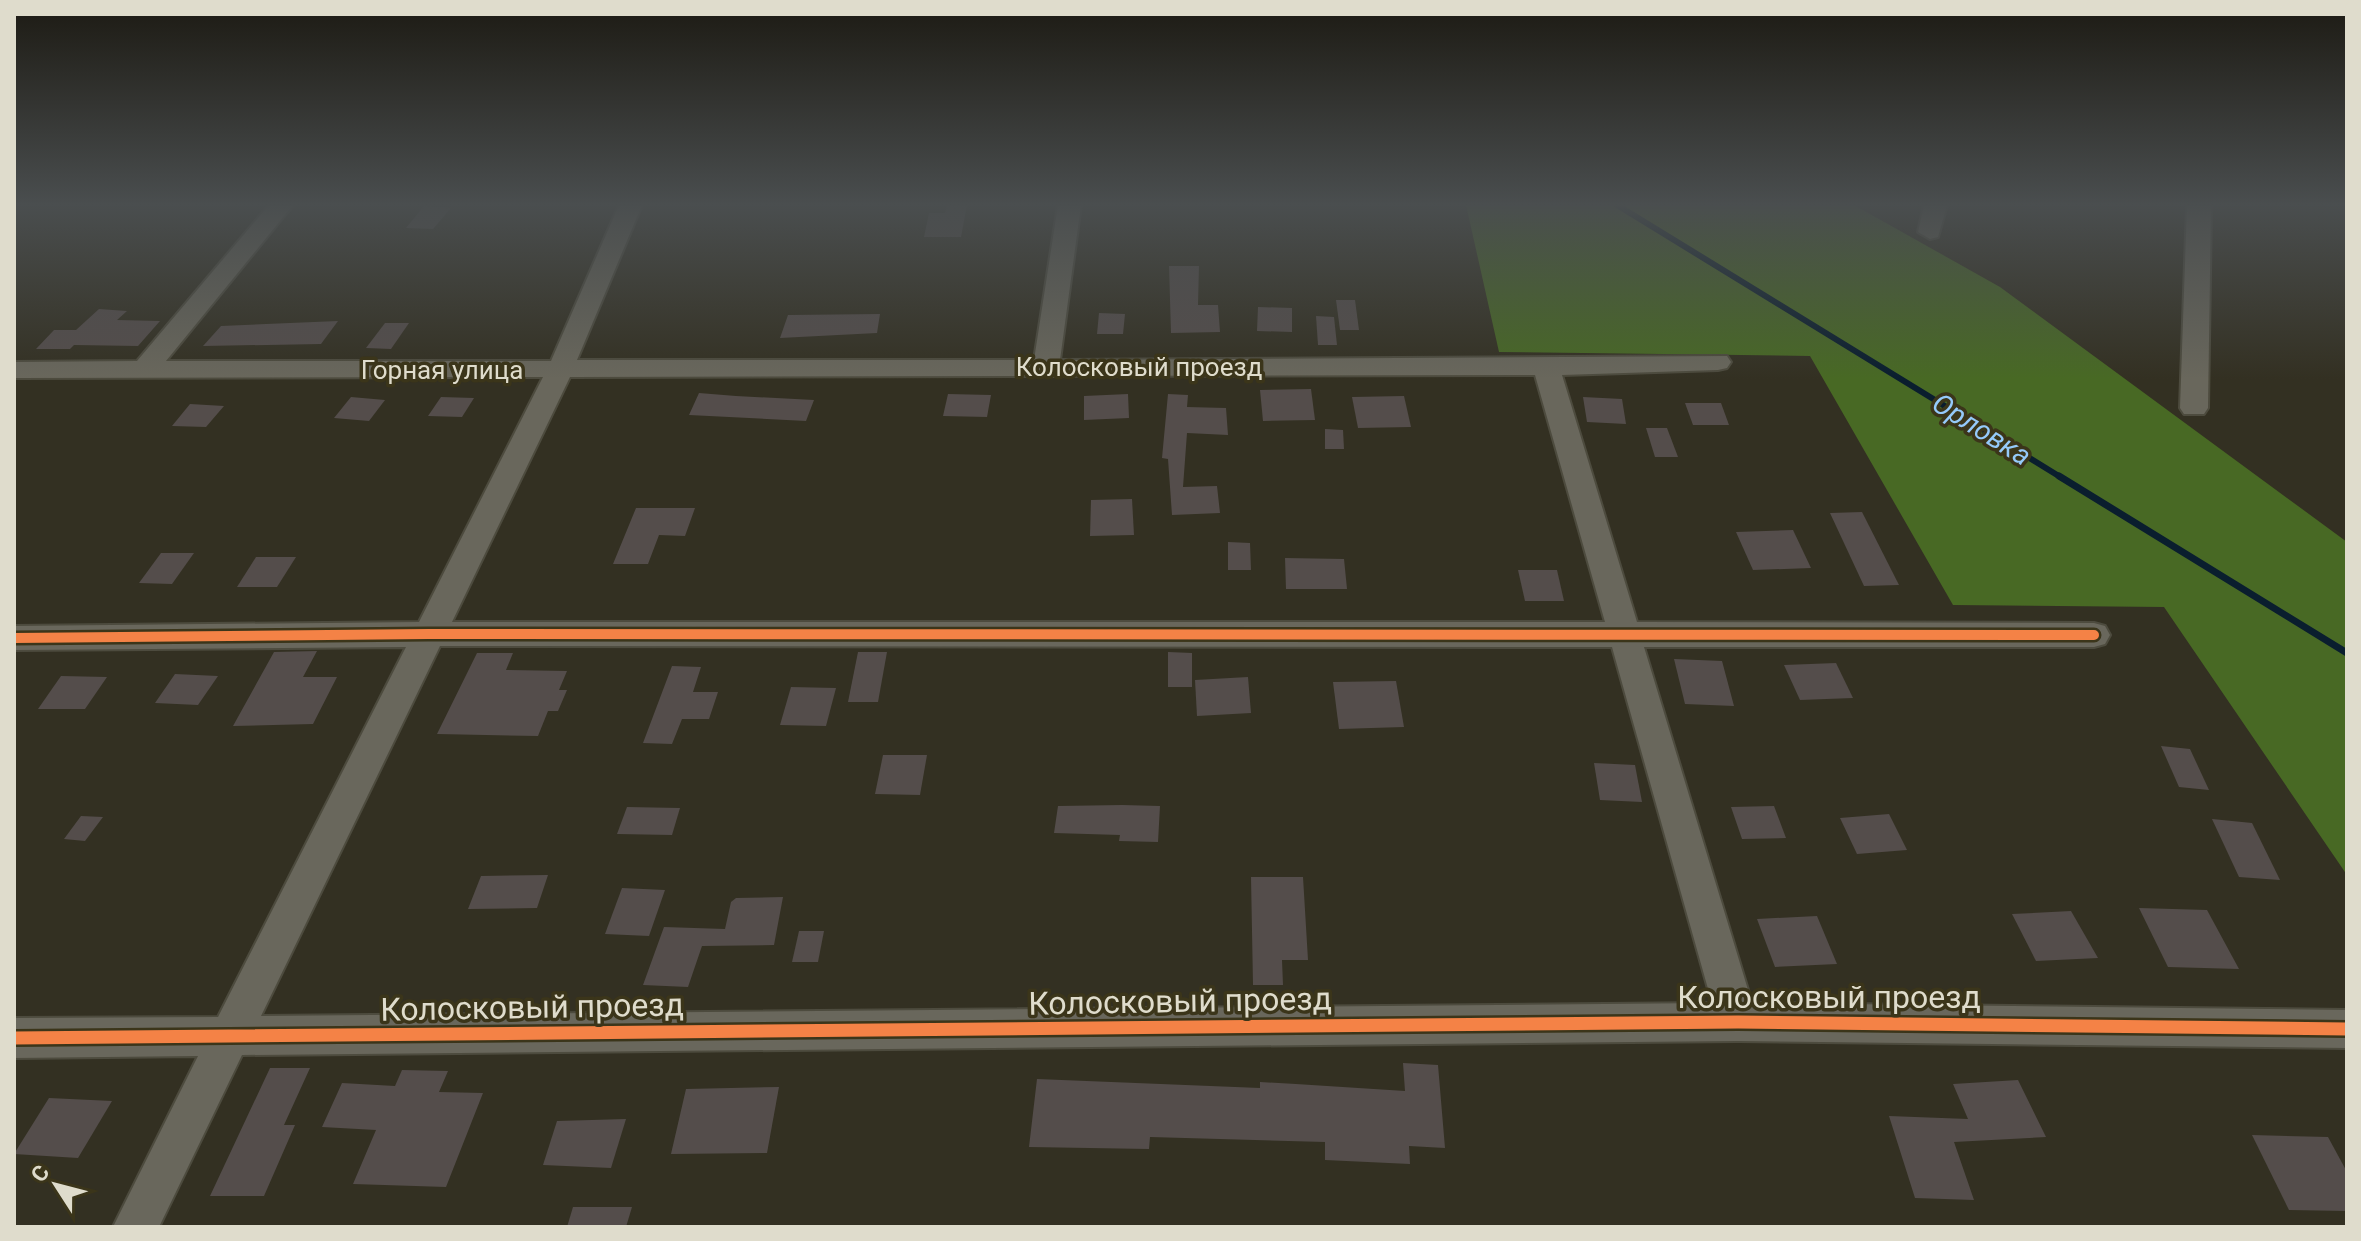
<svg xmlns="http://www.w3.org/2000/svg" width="2361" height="1241" viewBox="0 0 2361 1241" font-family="Roboto,sans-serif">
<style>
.forest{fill:#486924}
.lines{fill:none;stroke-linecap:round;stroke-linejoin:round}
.stream-far1{stroke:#0a1e2e;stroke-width:6}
.stream{stroke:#0a1e2e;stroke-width:7}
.building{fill:#544d4b}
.minor-casing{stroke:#4d4b3e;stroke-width:4}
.minor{fill:#69675c;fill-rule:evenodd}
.cycleway-far1-casing{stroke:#3b351a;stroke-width:15}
.cycleway-casing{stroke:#3b351a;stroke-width:18}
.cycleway-far1{stroke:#f48246;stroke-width:10}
.cycleway{stroke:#f48246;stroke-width:13}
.labels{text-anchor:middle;stroke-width:7;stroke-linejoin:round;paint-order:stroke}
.street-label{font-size:26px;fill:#dfdccc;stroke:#3b351a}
.water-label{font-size:28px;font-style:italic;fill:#95cafa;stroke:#3b351a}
.near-street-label{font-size:32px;fill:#dfdccc;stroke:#3b351a}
</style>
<rect width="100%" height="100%" fill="#333022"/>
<path class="forest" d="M 1466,205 L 1854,205 L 2000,287 L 2347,542 L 2347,875 L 2164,607 L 1953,605 L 1810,356 L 1499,352 Z"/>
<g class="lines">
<path class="stream-far1" d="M 1617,205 L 2062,478"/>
<path class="stream" d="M 2059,476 L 2347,653"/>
</g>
<g class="building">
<path d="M 947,205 L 967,205 L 961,237 L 924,237 L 929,213 L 945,213 Z"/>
<path d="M 424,206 L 451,208 L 433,229 L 406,228 Z"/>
<path d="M 1169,266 L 1199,266 L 1198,305 L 1218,305 L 1220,332 L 1171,333 Z"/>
<path d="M 1336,300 L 1355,300 L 1359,330 L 1340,330 Z"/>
<path d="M 1258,307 L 1292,308 L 1292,332 L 1257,331 Z"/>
<path d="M 99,309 L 127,311 L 117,320 L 160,321 L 138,346 L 74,345 L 70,349 L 36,349 L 54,330 L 76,330 Z"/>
<path d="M 1099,313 L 1125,314 L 1123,334 L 1097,334 Z"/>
<path d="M 880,314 L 877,333 L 780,338 L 788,315 Z"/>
<path d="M 1316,316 L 1334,317 L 1337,345 L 1318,345 Z"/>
<path d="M 338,321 L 321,344 L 203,346 L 221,326 Z"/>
<path d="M 385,323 L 409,323 L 391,349 L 366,348 Z"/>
<path d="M 1311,389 L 1315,420 L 1263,421 L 1260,390 Z"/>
<path d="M 699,393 L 736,396 L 814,400 L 806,421 L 689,415 Z"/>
<path d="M 948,394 L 991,395 L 987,417 L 943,416 Z"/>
<path d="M 1128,394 L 1129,418 L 1084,420 L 1084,396 Z"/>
<path d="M 1168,394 L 1188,395 L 1187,407 L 1226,408 L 1228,435 L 1187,433 L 1183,487 L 1217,486 L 1220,513 L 1172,515 L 1168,459 L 1162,458 Z"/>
<path d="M 1404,396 L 1411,427 L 1358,428 L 1352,397 Z"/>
<path d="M 351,397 L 385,400 L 369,421 L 334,418 Z"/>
<path d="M 441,397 L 474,398 L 462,417 L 428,416 Z"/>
<path d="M 1583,397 L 1622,399 L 1626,424 L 1587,422 Z"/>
<path d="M 1685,403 L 1721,403 L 1729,425 L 1693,425 Z"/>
<path d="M 190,404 L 224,406 L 206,427 L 172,426 Z"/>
<path d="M 1646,428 L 1667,428 L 1678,457 L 1655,457 Z"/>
<path d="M 1325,429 L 1343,430 L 1344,449 L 1325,449 Z"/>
<path d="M 1132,499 L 1134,535 L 1090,536 L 1091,500 Z"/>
<path d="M 636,508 L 695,508 L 685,536 L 659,535 L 648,564 L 613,564 Z"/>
<path d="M 1862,512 L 1899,585 L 1864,586 L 1830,513 Z"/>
<path d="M 1793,530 L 1811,568 L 1753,570 L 1736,532 Z"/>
<path d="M 1228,542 L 1250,543 L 1251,570 L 1228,570 Z"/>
<path d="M 161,553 L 194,553 L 172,584 L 139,583 Z"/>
<path d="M 256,557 L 296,557 L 277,587 L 237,587 Z"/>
<path d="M 1285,558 L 1344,559 L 1347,589 L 1286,589 Z"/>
<path d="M 1518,570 L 1557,570 L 1564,601 L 1525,601 Z"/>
<path d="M 317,651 L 303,677 L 337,677 L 313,724 L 233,726 L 274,652 Z"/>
<path d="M 858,652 L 887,652 L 878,702 L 848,702 Z"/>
<path d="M 1168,652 L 1192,653 L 1192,687 L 1168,687 Z"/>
<path d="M 477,653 L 513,653 L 506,670 L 567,671 L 559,690 L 567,690 L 558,711 L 548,711 L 538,736 L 437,734 Z"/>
<path d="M 1674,659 L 1722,661 L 1734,706 L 1685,704 Z"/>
<path d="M 1836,663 L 1853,698 L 1800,700 L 1784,665 Z"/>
<path d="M 672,666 L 701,667 L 693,692 L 718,692 L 709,719 L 682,719 L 672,744 L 643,743 Z"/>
<path d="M 175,674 L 218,676 L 198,705 L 155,703 Z"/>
<path d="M 61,676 L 107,677 L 85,709 L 38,709 Z"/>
<path d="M 1248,677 L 1251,713 L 1197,716 L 1195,680 Z"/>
<path d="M 1396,681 L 1404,727 L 1339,729 L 1333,682 Z"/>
<path d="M 791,687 L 836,688 L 826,726 L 780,725 Z"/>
<path d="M 2161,746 L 2190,749 L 2209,790 L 2179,787 Z"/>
<path d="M 883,755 L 927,755 L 920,795 L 875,794 Z"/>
<path d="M 1594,763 L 1635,765 L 1642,802 L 1600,800 Z"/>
<path d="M 1122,805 L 1160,806 L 1158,842 L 1119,841 L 1120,835 L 1054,833 L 1058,806 Z"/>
<path d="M 1774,806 L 1786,838 L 1742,839 L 1731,807 Z"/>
<path d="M 627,807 L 680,808 L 672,835 L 617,834 Z"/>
<path d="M 1889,814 L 1907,850 L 1857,854 L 1840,818 Z"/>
<path d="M 81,816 L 103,817 L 85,841 L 64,839 Z"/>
<path d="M 2212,819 L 2252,823 L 2280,880 L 2239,877 Z"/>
<path d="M 548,875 L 537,908 L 468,909 L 481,876 Z"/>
<path d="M 1251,877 L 1303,877 L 1308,960 L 1282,960 L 1283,985 L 1253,985 Z"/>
<path d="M 622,888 L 665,890 L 649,936 L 605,934 Z"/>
<path d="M 783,897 L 774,945 L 702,946 L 688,987 L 643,985 L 664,927 L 725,929 L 731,902 L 736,898 Z"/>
<path d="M 2139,908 L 2207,910 L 2239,969 L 2168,967 Z"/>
<path d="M 2071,911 L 2098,958 L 2036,961 L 2012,914 Z"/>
<path d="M 1817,916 L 1837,964 L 1775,967 L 1757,919 Z"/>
<path d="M 799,931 L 824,931 L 818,962 L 792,962 Z"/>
<path d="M 1403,1063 L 1438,1065 L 1445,1148 L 1409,1146 L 1410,1164 L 1325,1160 L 1325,1142 L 1150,1137 L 1149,1149 L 1029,1147 L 1037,1079 L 1260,1088 L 1260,1082 L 1296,1084 L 1405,1091 Z"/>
<path d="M 270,1068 L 310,1068 L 284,1125 L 295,1125 L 264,1196 L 210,1196 Z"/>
<path d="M 402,1070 L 448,1071 L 439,1092 L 483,1093 L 446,1187 L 353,1184 L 376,1130 L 322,1127 L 342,1083 L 395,1086 Z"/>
<path d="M 2018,1080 L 2046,1137 L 1954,1142 L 1974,1200 L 1915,1198 L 1889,1116 L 1968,1119 L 1953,1084 Z"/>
<path d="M 779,1087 L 767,1153 L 671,1154 L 686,1089 Z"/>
<path d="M 49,1098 L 112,1101 L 78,1158 L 14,1154 Z"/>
<path d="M 626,1119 L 611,1168 L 543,1165 L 557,1121 Z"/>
<path d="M 2252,1135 L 2328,1137 L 2347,1172 L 2347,1211 L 2289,1210 Z"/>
<path d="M 573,1207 L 632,1207 L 626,1227 L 567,1227 Z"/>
</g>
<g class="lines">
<defs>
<g id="minor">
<path d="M 269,205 L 293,205 L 166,361 L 551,361 L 619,205 L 642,205 L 577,360 L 1034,360 L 1058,205 L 1081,205 L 1060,360 L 1727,356 L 1731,362 L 1727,368 L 1718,370 L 1562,375 L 1637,622 L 2094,623 L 2105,626 L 2110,635 L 2105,644 L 2094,647 L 1644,647 L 1752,1003 L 2347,1010 L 2347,1048 L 1738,1041 L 242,1055 L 159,1227 L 113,1227 L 198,1056 L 14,1058 L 14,1018 L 218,1017 L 406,647 L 14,650 L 14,626 L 419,622 L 543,377 L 14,378 L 14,362 L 137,361 ZM 1535,375 L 1605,622 L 452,622 L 570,377 ZM 440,646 L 1612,647 L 1712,1003 L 261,1016 Z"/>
<path d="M 1924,205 L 1947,205 L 1938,237 L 1930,239 L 1918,232 Z"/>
<path d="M 2187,205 L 2211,205 L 2208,408 L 2204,414 L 2184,414 L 2180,408 Z"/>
</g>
</defs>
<use href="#minor" class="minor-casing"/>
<use href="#minor" class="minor"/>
<defs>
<path id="cycleway-far1" d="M 14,638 L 428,634 L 2094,635"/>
<path id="cycleway" d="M 14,1038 L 1738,1022 L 2347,1029"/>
</defs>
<use href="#cycleway-far1" class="cycleway-far1-casing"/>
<use href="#cycleway" class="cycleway-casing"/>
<use href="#cycleway-far1" class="cycleway-far1"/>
<use href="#cycleway" class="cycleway"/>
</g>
<linearGradient id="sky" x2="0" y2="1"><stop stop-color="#1c1a13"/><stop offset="0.54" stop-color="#4a4e4f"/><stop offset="1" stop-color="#4a4e4f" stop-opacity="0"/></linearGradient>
<rect width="2361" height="379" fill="url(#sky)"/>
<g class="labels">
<g class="street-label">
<text x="1139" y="376">Колосковый проезд</text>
<text x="442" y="379">Горная улица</text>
</g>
<g class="water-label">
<text transform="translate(1982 429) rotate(32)" y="10">Орловка</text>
</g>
<g class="near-street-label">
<text x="1829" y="1008">Колосковый проезд</text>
<text transform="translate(1180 1001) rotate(-1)" y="11">Колосковый проезд</text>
<text transform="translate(532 1007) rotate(-1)" y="11">Колосковый проезд</text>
</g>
</g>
<rect width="2361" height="1241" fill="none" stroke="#dfdccc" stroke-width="32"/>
<g transform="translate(56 1185) rotate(306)" stroke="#3b351a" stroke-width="6" paint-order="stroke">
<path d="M0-6L14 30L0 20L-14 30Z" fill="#dfdccc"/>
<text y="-12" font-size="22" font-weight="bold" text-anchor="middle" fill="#dfdccc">С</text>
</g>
</svg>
